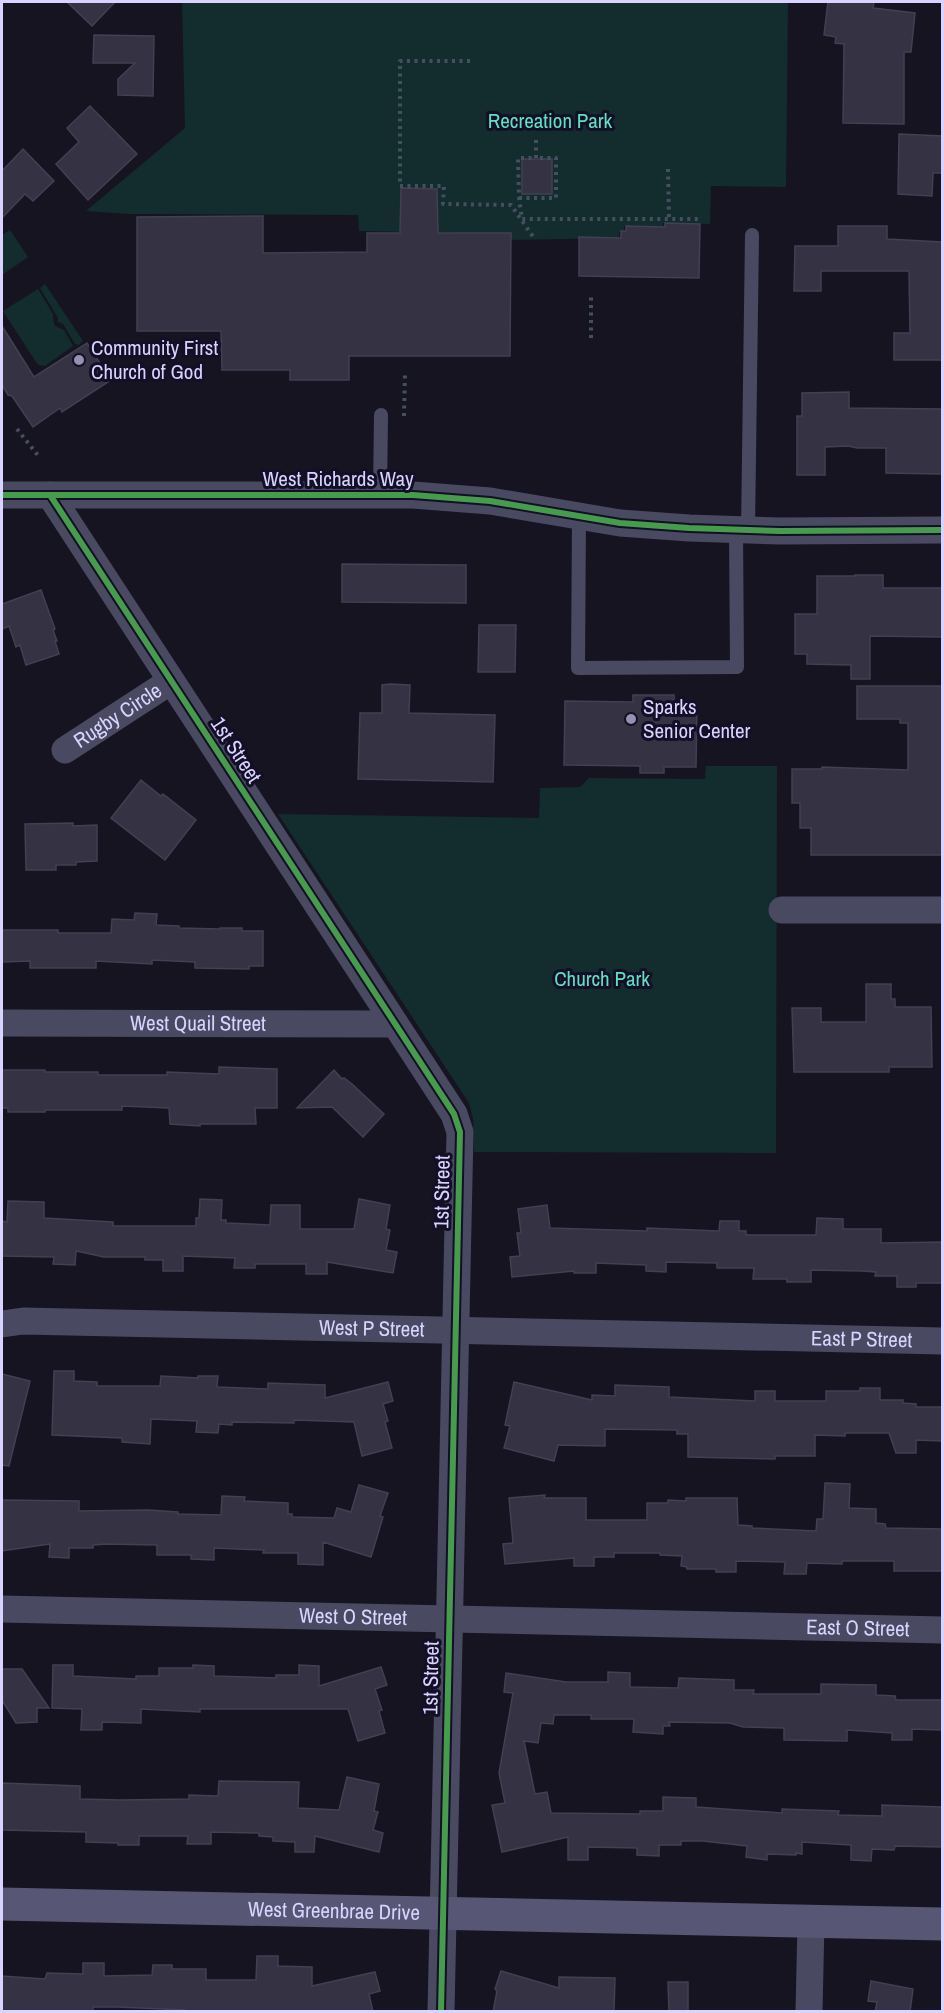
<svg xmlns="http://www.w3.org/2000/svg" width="944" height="2013" viewBox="0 0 944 2013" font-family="'Archivo Narrow',sans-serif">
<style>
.green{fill:#132c2d}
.building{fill:#343243;stroke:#433f54;stroke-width:1.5}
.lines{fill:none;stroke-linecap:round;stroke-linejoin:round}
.path{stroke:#44505f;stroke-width:4;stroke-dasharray:3 4.5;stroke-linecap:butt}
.lane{stroke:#4a4962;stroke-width:14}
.street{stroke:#4a4962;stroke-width:27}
.secondary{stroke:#575674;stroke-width:33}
.cycleway-casing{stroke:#130f26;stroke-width:10}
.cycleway{stroke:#469c4c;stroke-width:6}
.poi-dot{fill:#9591b1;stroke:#130f26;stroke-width:2}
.labels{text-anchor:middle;stroke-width:6;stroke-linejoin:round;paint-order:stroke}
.park-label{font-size:21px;fill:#5fe0c0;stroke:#130f26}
.poi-label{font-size:21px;fill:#d9d4ff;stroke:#130f26;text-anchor:start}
.street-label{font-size:21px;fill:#d9d4ff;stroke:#130f26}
</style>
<rect width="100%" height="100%" fill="#161421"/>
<g class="green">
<path d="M 182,2 L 788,2 L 786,187 L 711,186 L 710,224 L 663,223 L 663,238 L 654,227 L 624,226 L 624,232 L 619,232 L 619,238 L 510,240 L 509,234 L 359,231 L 358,215 L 129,214 L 86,211 L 185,128 Z"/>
<path d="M 10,230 L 28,257 L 2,275 L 2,235 Z"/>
<path d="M 45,284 L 83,341 L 79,345 L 75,344 L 63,324 L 58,322 L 58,318 L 40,288 Z"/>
<path d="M 38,289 L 53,314 L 53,319 L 55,326 L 64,330 L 73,346 L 45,366 L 39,365 L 36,362 L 3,311 Z"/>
<path d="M 706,766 L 777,766 L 776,1153 L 474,1152 L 473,1119 L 469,1103 L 278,814 L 539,818 L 540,788 L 580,787 L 589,778 L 705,779 Z"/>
</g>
<g class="building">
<path d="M 67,2 L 115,2 L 92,26 Z"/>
<path d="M 828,2 L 874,2 L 873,8 L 915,13 L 911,52 L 904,52 L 904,124 L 843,123 L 844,44 L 835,43 L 836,37 L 824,35 Z"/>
<path d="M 94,35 L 154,36 L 153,96 L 118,95 L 118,79 L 135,63 L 93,63 Z"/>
<path d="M 90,106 L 137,154 L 88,200 L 56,164 L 79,142 L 67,128 Z"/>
<path d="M 899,134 L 942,136 L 942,173 L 933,173 L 932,196 L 898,194 Z"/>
<path d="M 23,149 L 54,181 L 33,201 L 25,194 L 2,218 L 2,171 Z"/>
<rect x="522" y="159" width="30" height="35"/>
<path d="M 401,188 L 437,189 L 438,233 L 511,233 L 510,356 L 349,356 L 349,380 L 290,380 L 290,370 L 222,370 L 221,331 L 137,331 L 137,217 L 263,216 L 263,253 L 367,252 L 367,233 L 400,233 Z"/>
<path d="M 665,223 L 700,224 L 699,278 L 579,276 L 579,237 L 621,238 L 621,231 L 626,231 L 626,226 L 665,227 Z"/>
<path d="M 838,226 L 887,226 L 887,239 L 942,242 L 942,360 L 894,360 L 894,333 L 910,333 L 909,271 L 821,271 L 821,291 L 794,291 L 795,246 L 838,246 Z"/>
<path d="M 2,326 L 34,377 L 87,343 L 111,380 L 62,412 L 60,408 L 33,427 L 12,396 L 8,395 L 2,385 Z"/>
<path d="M 849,392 L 849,408 L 942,409 L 942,474 L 886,473 L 886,448 L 857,448 L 848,446 L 825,447 L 825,475 L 797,475 L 797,416 L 802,416 L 802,393 Z"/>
<path d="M 342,564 L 466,565 L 466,603 L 342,602 Z"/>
<path d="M 855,575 L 883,575 L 883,588 L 942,588 L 942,637 L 870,636 L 870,679 L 851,679 L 851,665 L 807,664 L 807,654 L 795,654 L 795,614 L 817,614 L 817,576 L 855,576 Z"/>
<path d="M 41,590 L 55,629 L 53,630 L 57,641 L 55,641 L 59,654 L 26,665 L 20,645 L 16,647 L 9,626 L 2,629 L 2,604 Z"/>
<path d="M 479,625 L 516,625 L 515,672 L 478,672 Z"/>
<path d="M 390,684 L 410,685 L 409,713 L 495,715 L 493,782 L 358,779 L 360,713 L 382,713 L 382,685 Z"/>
<path d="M 857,686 L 942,686 L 942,855 L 811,855 L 811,828 L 800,828 L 800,803 L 792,803 L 792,769 L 822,769 L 822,767 L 908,770 L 908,723 L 900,723 L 900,719 L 857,719 Z"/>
<path d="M 633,695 L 674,695 L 674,702 L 697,703 L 696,767 L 664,767 L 664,773 L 640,773 L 640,766 L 564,765 L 565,701 L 633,702 Z"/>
<path d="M 141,780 L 161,796 L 163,794 L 196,820 L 165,860 L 111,818 Z"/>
<path d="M 73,823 L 73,826 L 97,825 L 97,861 L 76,862 L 76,865 L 56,865 L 56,870 L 26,870 L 25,824 Z"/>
<path d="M 135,913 L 157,914 L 156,925 L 179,926 L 179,928 L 220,929 L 220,928 L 242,928 L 242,931 L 263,931 L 263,966 L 249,966 L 249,969 L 195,968 L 195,962 L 152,960 L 152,964 L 96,961 L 96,968 L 30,968 L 30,961 L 2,962 L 2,930 L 58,930 L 58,933 L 111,933 L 112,919 L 134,920 Z"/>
<path d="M 866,984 L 891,984 L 891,999 L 895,999 L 895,1007 L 931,1007 L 932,1067 L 889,1067 L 889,1072 L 794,1072 L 792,1008 L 821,1008 L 821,1022 L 866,1022 Z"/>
<path d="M 219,1067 L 277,1069 L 277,1108 L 255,1108 L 256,1124 L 200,1124 L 200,1126 L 170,1124 L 169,1108 L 122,1106 L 122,1110 L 45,1110 L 45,1112 L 8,1112 L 8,1108 L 2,1108 L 2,1070 L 45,1070 L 45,1072 L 98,1072 L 98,1075 L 167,1075 L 167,1072 L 219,1074 Z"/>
<path d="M 334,1070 L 342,1079 L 344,1078 L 352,1084 L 384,1114 L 363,1137 L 332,1107 L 297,1108 Z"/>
<path d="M 200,1199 L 222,1200 L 221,1220 L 226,1220 L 226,1223 L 270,1225 L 271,1205 L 300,1205 L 300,1229 L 354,1229 L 359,1199 L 390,1205 L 386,1229 L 390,1230 L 386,1250 L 397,1252 L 393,1273 L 327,1262 L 327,1274 L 306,1274 L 306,1264 L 255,1264 L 255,1268 L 234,1268 L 235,1258 L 183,1256 L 183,1271 L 163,1271 L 163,1260 L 145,1260 L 145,1257 L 104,1257 L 76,1251 L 75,1265 L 53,1264 L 54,1257 L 2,1256 L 2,1221 L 7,1222 L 8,1201 L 44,1202 L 44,1218 L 113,1222 L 113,1226 L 196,1226 L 196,1218 L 199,1218 Z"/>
<path d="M 547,1205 L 550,1228 L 647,1231 L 647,1228 L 719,1231 L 720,1221 L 739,1221 L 739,1231 L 746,1231 L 746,1235 L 816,1235 L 817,1218 L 843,1219 L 843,1229 L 881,1229 L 881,1243 L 942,1242 L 942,1283 L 916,1283 L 916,1287 L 897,1287 L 897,1276 L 875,1276 L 876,1272 L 862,1271 L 811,1270 L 811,1282 L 787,1282 L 787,1279 L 753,1279 L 754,1268 L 717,1268 L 717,1263 L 666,1262 L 666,1272 L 646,1271 L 646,1265 L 596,1263 L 596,1273 L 574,1273 L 574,1271 L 512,1277 L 510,1257 L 520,1256 L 517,1233 L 521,1233 L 518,1209 Z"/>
<path d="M 54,1371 L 74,1371 L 74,1381 L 97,1382 L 97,1386 L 160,1386 L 161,1376 L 198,1378 L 198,1376 L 218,1376 L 217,1387 L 268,1389 L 268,1383 L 325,1385 L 325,1398 L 388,1382 L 393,1401 L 383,1404 L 388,1421 L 385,1422 L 392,1448 L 362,1456 L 354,1422 L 294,1420 L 294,1423 L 232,1422 L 232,1425 L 219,1424 L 218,1433 L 196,1432 L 197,1421 L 151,1419 L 150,1444 L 122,1442 L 122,1438 L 52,1435 Z"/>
<path d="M 2,1374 L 30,1381 L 9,1466 L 2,1465 Z"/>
<path d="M 514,1382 L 592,1400 L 592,1395 L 615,1396 L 615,1385 L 669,1387 L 669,1397 L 755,1401 L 755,1391 L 775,1391 L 775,1401 L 826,1401 L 826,1391 L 860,1391 L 860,1388 L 880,1388 L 880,1400 L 903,1400 L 903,1403 L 916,1404 L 916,1407 L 942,1407 L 942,1441 L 916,1440 L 916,1453 L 896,1453 L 889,1433 L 845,1433 L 845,1436 L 815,1435 L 815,1456 L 775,1456 L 775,1459 L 688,1457 L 688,1434 L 677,1434 L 677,1430 L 605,1429 L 605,1446 L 558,1445 L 554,1461 L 504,1448 L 510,1426 L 505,1425 Z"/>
<path d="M 825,1483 L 850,1484 L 849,1508 L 876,1509 L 876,1523 L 885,1524 L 886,1528 L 942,1529 L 942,1571 L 894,1571 L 894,1561 L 842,1561 L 842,1564 L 807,1563 L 806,1574 L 784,1574 L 785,1562 L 736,1561 L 736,1572 L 716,1572 L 716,1569 L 687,1569 L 687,1567 L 681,1566 L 682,1556 L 660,1555 L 660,1553 L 614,1553 L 614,1557 L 594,1557 L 594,1566 L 574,1566 L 574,1558 L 505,1564 L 503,1544 L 513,1543 L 509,1498 L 545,1495 L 544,1498 L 586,1498 L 586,1520 L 647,1520 L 647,1503 L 668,1503 L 668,1500 L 686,1501 L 686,1498 L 737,1498 L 738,1525 L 752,1526 L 752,1528 L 816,1531 L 817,1519 L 823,1519 Z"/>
<path d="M 359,1485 L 388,1493 L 380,1516 L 383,1517 L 371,1557 L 323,1542 L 323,1565 L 298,1564 L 298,1553 L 263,1553 L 264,1550 L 214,1548 L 214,1560 L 191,1559 L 191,1555 L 157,1555 L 157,1545 L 106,1544 L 93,1545 L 93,1548 L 69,1548 L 69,1558 L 49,1557 L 50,1544 L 2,1551 L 2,1500 L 79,1501 L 79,1511 L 148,1510 L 178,1512 L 178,1514 L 221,1515 L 222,1496 L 245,1497 L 244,1501 L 288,1503 L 288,1514 L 292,1514 L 292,1517 L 334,1518 L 337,1508 L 351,1512 Z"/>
<path d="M 53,1665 L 73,1665 L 73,1676 L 136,1679 L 136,1676 L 159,1676 L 159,1668 L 193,1668 L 193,1665 L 214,1666 L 214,1676 L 276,1678 L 276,1675 L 299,1675 L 299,1665 L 319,1666 L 319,1686 L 381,1667 L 387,1685 L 375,1689 L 382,1710 L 379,1711 L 385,1733 L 358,1741 L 348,1709 L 200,1709 L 200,1712 L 141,1709 L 141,1723 L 102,1722 L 102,1730 L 81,1730 L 82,1709 L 52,1708 Z"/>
<path d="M 2,1669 L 22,1669 L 49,1708 L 37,1708 L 37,1722 L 16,1723 L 2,1700 Z"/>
<path d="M 608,1672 L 630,1673 L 630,1687 L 678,1688 L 679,1678 L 734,1680 L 734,1690 L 754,1690 L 753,1694 L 821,1694 L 821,1684 L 876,1685 L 876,1695 L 895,1696 L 896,1700 L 942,1700 L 942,1730 L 912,1729 L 912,1740 L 892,1740 L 892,1733 L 847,1730 L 847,1741 L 784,1740 L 784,1728 L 743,1727 L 730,1723 L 669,1722 L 670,1726 L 663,1726 L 663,1734 L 633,1732 L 634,1719 L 591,1719 L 591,1715 L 554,1715 L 553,1724 L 541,1723 L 538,1743 L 524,1741 L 535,1794 L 547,1792 L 551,1813 L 640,1814 L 640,1811 L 663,1811 L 663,1797 L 696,1798 L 696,1807 L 782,1813 L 782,1809 L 839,1811 L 838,1815 L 882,1816 L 882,1805 L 942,1807 L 942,1847 L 895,1846 L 894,1850 L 872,1849 L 871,1861 L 851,1860 L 851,1845 L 802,1842 L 802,1854 L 796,1853 L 796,1855 L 767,1854 L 767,1860 L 746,1857 L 747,1846 L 703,1841 L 681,1841 L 681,1845 L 659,1845 L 659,1856 L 637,1855 L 637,1848 L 588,1847 L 588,1860 L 568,1860 L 568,1837 L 502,1852 L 492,1805 L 505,1803 L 499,1773 L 513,1693 L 504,1692 L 506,1673 L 566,1682 L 608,1682 Z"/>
<path d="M 347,1777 L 379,1784 L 374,1811 L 378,1812 L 373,1830 L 383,1833 L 379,1852 L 315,1836 L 314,1852 L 295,1852 L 295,1842 L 273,1841 L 273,1837 L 259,1836 L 259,1833 L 211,1832 L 211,1844 L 187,1844 L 188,1836 L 139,1836 L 139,1845 L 118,1845 L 118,1843 L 86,1842 L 86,1832 L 2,1830 L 2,1783 L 80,1786 L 80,1799 L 121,1800 L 189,1799 L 189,1795 L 218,1796 L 219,1781 L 299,1782 L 298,1808 L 339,1810 Z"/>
<path d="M 257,1956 L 278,1956 L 278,1966 L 312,1967 L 312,1986 L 375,1972 L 380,1991 L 369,1994 L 373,2012 L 185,2012 L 185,2010 L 116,2007 L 93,2007 L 93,2012 L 2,2011 L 2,1976 L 45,1979 L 47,1973 L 83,1974 L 83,1963 L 104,1963 L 104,1976 L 152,1975 L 153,1965 L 172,1965 L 172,1969 L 206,1969 L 206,1980 L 256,1980 Z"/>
<path d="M 501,1971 L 559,1988 L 559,1977 L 615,1978 L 614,2012 L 493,2012 L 497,1991 L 495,1989 Z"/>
<path d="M 871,1981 L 913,1989 L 910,2012 L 875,2012 L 877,2002 L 868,2001 Z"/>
<path d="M 668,1982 L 688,1982 L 688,2012 L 669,2012 Z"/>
</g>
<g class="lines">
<g class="path">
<path d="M 470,61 L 400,61 L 400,186 L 444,186 L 443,204 L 511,205 L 534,238"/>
<path d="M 536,140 L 536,158 L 518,158 L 519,198 L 522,219 L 701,219"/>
<path d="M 668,169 L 669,219"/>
<path d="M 519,198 L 556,198 L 556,158 L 536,158"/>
<path d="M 591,338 L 591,297"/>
<path d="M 404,416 L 405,374"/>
<path d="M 17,429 L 40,458"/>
</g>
<g class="lane">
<path d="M 380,495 L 381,415"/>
<path d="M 579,516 L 578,668 L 737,667 L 736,529"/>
<path d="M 748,530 L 752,235"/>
</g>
<g class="street">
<path d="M 2,495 L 413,495 L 490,501 L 620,523 L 689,528 L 780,531 L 942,530"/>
<path d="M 50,495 L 454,1114 L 460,1132 L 441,2012"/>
<path id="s1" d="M 65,750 L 171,681"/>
<path d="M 782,910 L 942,910"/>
<path id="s2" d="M 2,1023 L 395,1024"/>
<path id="s3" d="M 2,1324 L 23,1321 L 942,1341"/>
<path id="s4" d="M 2,1609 L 942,1630"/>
<path d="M 809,2012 L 811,1921"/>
</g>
<path class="secondary" id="s5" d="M 2,1904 L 942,1924"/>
<defs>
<g id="cycleway">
<path d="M 2,495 L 413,495 L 490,501 L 620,523 L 689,528 L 780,531 L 942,530"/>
<path d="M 50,495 L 454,1114 L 460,1132 L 441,2012"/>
</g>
</defs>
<use href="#cycleway" class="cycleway-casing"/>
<use href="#cycleway" class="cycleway"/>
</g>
<g class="poi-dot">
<circle cx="79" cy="360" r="6"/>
<circle cx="631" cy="719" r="6"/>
</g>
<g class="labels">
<g class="park-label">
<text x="550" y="128">Recreation Park</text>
<text x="602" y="986">Church Park</text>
</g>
<g class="poi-label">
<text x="91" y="355">Community First<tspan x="91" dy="24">Church of God</tspan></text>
<text x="643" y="714">Sparks<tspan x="643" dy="24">Senior Center</tspan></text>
</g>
<g class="street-label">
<text x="338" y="486">West Richards Way</text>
<text dy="7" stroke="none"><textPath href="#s1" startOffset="63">Rugby Circle</textPath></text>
<text transform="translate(236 750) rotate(57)" y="7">1st Street</text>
<text dy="7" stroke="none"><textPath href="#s2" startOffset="196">West Quail Street</textPath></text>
<text transform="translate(442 1192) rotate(-89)" y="7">1st Street</text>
<text dy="7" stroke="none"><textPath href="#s3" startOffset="370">West P Street</textPath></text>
<text dy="7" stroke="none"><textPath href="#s3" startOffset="860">East P Street</textPath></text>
<text dy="7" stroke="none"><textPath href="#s4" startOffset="351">West O Street</textPath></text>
<text dy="7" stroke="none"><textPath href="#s4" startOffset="856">East O Street</textPath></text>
<text transform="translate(431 1678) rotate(-89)" y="7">1st Street</text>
<text dy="7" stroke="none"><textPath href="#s5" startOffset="332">West Greenbrae Drive</textPath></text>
</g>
</g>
<rect width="944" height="2013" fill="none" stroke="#d9d4ff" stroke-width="6"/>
</svg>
